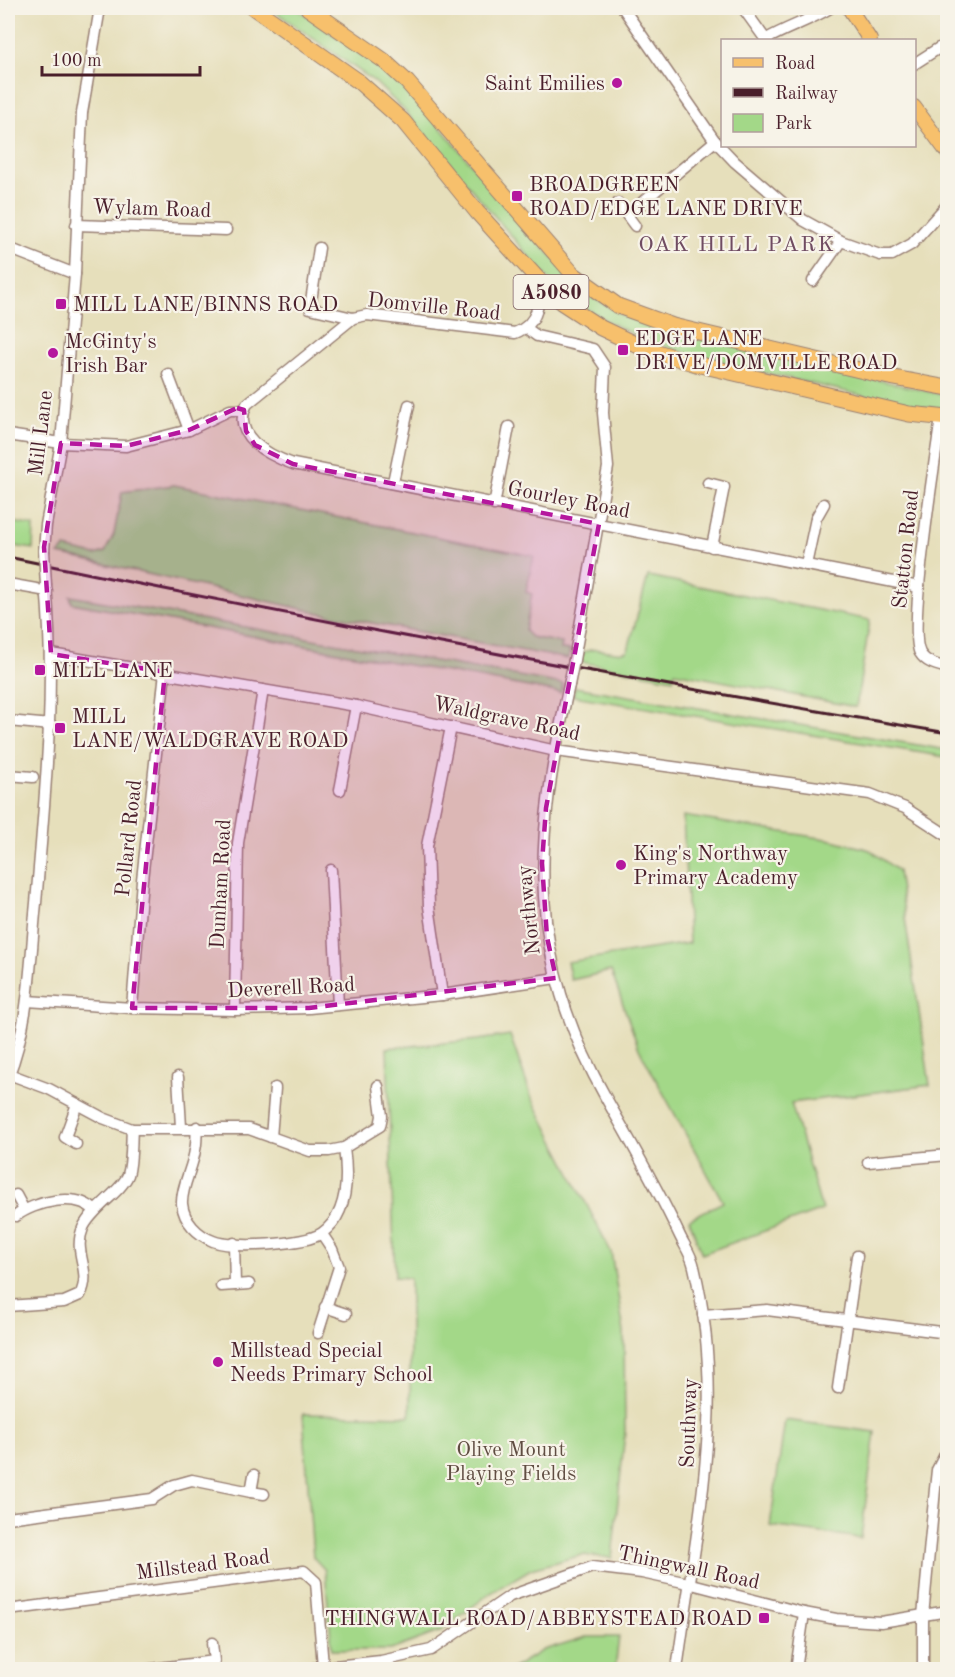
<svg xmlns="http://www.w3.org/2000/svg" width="955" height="1677" viewBox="0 0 955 1677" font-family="'Old Standard TT',serif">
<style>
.green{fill:#a3d888;stroke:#767c5a;stroke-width:1.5}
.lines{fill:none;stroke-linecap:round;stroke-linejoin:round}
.minor-casing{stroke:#987f73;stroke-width:13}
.major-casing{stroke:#987f73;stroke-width:16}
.highway-casing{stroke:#987f73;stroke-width:17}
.minor{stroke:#fff;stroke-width:10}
.major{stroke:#f7c06c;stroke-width:14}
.highway{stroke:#f7c06c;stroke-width:15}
.rail{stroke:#4a1f2b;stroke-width:3}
.minor-bridge-casing{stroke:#987f73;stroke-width:13;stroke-linecap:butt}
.minor-bridge{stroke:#fff;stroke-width:10}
.marked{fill:#b5179e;fill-opacity:0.2;stroke:#b5179e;stroke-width:4.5;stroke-dasharray:12 8;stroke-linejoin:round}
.poi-dot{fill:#b5179e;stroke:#f7f3e8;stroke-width:2}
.labels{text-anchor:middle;stroke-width:4.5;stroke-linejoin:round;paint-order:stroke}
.shield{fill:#f7f3e8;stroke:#7e5f64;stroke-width:1.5}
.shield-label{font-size:20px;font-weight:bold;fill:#4a1f2b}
.poi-label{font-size:21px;fill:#4a1f2b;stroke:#f7f3e8;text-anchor:start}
.street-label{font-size:21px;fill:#4a1f2b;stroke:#f7f3e8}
.park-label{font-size:21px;fill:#604d42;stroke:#f7f3e8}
.neighbourhood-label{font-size:22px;letter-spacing:1.5px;fill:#704c62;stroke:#f7f3e8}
</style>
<rect width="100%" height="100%" fill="#f7f3e8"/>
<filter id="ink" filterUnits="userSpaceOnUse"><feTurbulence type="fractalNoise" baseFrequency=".0167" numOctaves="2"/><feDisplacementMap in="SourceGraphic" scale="12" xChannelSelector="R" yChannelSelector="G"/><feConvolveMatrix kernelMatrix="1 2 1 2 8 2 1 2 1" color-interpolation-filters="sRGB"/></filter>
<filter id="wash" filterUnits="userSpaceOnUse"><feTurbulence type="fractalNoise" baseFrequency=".008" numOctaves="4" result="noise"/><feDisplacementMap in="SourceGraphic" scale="24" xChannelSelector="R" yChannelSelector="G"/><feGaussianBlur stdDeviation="1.35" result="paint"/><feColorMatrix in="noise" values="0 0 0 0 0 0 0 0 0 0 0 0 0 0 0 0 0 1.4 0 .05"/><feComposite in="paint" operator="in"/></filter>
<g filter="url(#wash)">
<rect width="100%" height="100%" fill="#e6dfbb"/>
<g class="green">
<path d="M 270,8 L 296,8 L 403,83 L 521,223 L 586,293 L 622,315 L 674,332 L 947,396 L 947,409 C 900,407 855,393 809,383 C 714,361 615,346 544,274 L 404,110 L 375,82 Z"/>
<path d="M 174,485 L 534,556 L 526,592 L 532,594 L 525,631 L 531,637 L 562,643 L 561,649 L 570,650 L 568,659 L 329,615 L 59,554 L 65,548 L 95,555 L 105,552 L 114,534 L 122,492 Z"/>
<path d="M 8,521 L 34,526 L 33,549 L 8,545 Z"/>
<path d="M 648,576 L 870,620 L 856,707 L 675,672 L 673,679 L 580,662 L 582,653 C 600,643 616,658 628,650 Z"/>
<path d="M 70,596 L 128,606 L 563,684 L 561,693 L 72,603 Z"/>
<path d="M 575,687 L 947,750 L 947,757 L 573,696 Z"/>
<path d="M 683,816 L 833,840 L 870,850 L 898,871 L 930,1085 L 791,1103 L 822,1210 L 702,1254 L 689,1219 L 723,1202 L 639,1049 L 611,971 L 571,980 L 567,962 L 689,943 Z"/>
<path d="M 510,1035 L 531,1096 L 611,1252 L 624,1332 L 625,1432 L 612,1558 L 582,1555 L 531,1569 L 489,1594 L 441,1631 L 391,1650 L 332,1650 L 325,1570 L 313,1557 L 303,1414 L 410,1416 L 410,1278 L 395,1277 L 387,1048 L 478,1040 Z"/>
<path d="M 785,1420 L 875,1432 L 861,1538 L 770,1526 Z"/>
<path d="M 586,1637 L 619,1637 L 615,1669 L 512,1669 L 543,1650 Z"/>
</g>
</g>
<g filter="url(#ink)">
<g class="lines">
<defs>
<g id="minor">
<path d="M 623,8 L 715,141 L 735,162 L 803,220 L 841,241 L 880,255 L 892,255 L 912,244 L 948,204"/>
<path d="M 743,8 L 766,40"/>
<path d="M 765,40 C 787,27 809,21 830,8"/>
<path d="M 914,64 L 939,48 L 948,46"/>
<path d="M 618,203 L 635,226"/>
<path d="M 627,215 L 715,141"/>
<path d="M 76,225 L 226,230"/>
<path d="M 8,248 L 75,274"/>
<path d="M 319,248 L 310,308 L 353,318"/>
<path d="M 537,278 C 540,302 540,323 515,333 L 367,315 L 353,318 L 247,404 C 230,436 268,455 293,464 L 919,587"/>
<path d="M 813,281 L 841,241"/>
<path d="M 526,328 L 537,336 L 593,349 L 605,367 L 603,413 L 608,467 L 574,660"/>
<path d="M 168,374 L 189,430"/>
<path d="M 941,418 C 936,454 907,630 920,653 C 926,663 937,665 948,668"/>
<path d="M 8,435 L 61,443 L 126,446 L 189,430 L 230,410 L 244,410"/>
<path d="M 393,482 L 409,405"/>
<path d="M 708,483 L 724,487 L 712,547"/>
<path d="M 494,505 L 509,427"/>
<path d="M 44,551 L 46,525 L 61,443 L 75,274 L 82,113 L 100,8"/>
<path d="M 806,565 L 816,518 L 824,504"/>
<path d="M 8,584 L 47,591"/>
<path d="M 51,654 L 356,706 L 556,751 L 870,794 L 905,808 L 948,836"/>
<path d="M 569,685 C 534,841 525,954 606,1098 C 631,1143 657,1187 679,1234 C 684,1245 692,1256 694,1267 C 728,1406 695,1531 677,1670"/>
<path d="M 8,721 L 51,725"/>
<path d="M 8,775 L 33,777"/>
<path d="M 340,790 L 356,706"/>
<path d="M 331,870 L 338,1005"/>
<path d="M 442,995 L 429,906 L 427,846 L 451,727"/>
<path d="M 27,1001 L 132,1008 L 235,1010 L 309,1008 L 442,995 L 556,978"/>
<path d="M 132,1008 L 142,880 L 165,672"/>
<path d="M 235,1010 L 238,843 L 263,690"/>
<path d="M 9,1074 L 49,1089 L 103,1118 L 132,1129 L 249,1129 L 310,1151 L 329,1151 L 344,1148 L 380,1126 L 382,1116 L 378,1086"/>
<path d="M 8,1077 C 30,1023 30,960 36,903 C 45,796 56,692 46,585"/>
<path d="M 178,1077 L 181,1127"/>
<path d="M 197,1127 C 196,1135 197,1143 195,1150 C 193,1167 181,1187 182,1204 C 184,1222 198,1235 213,1241 C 232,1249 305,1245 322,1233 C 349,1214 348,1176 344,1148"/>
<path d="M 271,1137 L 275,1088"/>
<path d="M 76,1144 L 65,1137 L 77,1104"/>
<path d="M 868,1162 L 948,1155"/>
<path d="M 16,1195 L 24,1210"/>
<path d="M 16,1216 C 34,1202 77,1191 95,1211"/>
<path d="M 234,1243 L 235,1285"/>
<path d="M 221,1286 L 249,1284"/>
<path d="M 8,1306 L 64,1302 L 80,1295 C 93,1270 72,1254 83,1228 C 91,1209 122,1191 128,1175 C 132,1162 131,1143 132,1129"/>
<path d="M 325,1307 L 346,1314"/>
<path d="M 703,1315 L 767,1310 L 948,1333"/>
<path d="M 318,1333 L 339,1267 L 332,1249 L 322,1234"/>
<path d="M 838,1388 L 857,1256"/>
<path d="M 251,1492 L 264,1494"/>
<path d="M 8,1518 L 152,1499 L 174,1485 L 192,1480 L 251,1492 L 254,1475"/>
<path d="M 8,1610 L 304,1571 L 316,1582 L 323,1666"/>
<path d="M 144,1670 L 214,1661 L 212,1643"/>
<path d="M 298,1670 L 381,1661 L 431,1650 L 510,1596 L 592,1567 L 642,1573 L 688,1583 L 804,1613 L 836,1619 L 881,1622 L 948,1611"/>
<path d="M 796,1670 L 804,1613"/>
<path d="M 923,1670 L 923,1616 L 935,1489 L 937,1470 L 948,1449"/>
</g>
<g id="major">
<path d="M 849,8 L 870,40"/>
<path d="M 914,107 L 948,153"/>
</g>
<g id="highway">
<path d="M 254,8 L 358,81 L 403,121 L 477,212 L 537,278 L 561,302 L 601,328 L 641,347 L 696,364 L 909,414 L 948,418"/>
<path d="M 308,8 L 383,60 L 407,82 L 573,274 L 618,306 L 673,326 L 889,377 L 948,388"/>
</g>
</defs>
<use href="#minor" class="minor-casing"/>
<use href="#major" class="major-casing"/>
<use href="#highway" class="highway-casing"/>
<use href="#minor" class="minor"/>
<use href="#major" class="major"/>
<use href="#highway" class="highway"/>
<path class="rail" d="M 8,557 C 320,622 633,681 948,733"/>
<defs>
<g id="minor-bridge">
<path d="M 44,551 L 46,585"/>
<path d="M 569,685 L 574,660"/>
</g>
</defs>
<use href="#minor-bridge" class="minor-bridge-casing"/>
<use href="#minor-bridge" class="minor-bridge"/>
</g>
</g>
<path class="marked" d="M 237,408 L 244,410 L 246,431 L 255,445 L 293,464 L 599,524 L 546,808 L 542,863 L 547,937 L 556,978 L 309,1008 L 132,1008 L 165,672 L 51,654 L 44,547 L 61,443 L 126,446 L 189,430 Z"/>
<g class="poi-dot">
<circle cx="617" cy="83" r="6"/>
<rect x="511" y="190" width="12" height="12" rx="3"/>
<rect x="55" y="298" width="12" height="12" rx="3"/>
<rect x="617" y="344" width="12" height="12" rx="3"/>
<circle cx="53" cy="353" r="6"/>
<rect x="34" y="664" width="12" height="12" rx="3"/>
<rect x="54" y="722" width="12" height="12" rx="3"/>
<circle cx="621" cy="865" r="6"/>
<circle cx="218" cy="1362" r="6"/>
<rect x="758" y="1612" width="12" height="12" rx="3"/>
</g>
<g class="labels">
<rect class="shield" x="513.5" y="275" width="75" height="34" rx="4.5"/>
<g class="shield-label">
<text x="551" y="299">A5080</text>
</g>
<g class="poi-label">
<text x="605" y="90" text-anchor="end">Saint Emilies</text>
<text x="529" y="191">BROADGREEN<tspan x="529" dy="24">ROAD/EDGE LANE DRIVE</tspan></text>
<text x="73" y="311">MILL LANE/BINNS ROAD</text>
<text x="635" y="345">EDGE LANE<tspan x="635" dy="24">DRIVE/DOMVILLE ROAD</tspan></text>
<text x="65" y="348">McGinty's<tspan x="65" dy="24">Irish Bar</tspan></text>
<text x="52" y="677">MILL LANE</text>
<text x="72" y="723">MILL<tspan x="72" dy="24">LANE/WALDGRAVE ROAD</tspan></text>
<text x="633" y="860">King's Northway<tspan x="633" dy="24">Primary Academy</tspan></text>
<text x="230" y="1357">Millstead Special<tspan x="230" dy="24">Needs Primary School</tspan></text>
<text x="752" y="1625" text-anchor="end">THINGWALL ROAD/ABBEYSTEAD ROAD</text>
</g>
<g class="street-label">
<text transform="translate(152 208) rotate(2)" y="7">Wylam Road</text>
<text transform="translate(434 306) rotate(6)" y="7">Domville Road</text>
<text transform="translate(40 433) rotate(-83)" y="7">Mill Lane</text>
<text transform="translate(569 499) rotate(11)" y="7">Gourley Road</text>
<text transform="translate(905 549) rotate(-84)" y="7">Statton Road</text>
<text transform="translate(507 718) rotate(12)" y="7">Waldgrave Road</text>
<text transform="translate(128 838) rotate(-84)" y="7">Pollard Road</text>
<text transform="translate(220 884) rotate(-87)" y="7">Dunham Road</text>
<text transform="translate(528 910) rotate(-96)" y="7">Northway</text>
<text transform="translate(291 987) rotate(-3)" y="7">Deverell Road</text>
<text transform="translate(688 1423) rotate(-88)" y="7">Southway</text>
<text transform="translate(203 1564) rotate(-7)" y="7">Millstead Road</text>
<text transform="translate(689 1567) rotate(12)" y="7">Thingwall Road</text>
</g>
<g class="park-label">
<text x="511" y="1456">Olive Mount<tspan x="511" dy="24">Playing Fields</tspan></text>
</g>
<g class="neighbourhood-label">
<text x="737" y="251">OAK HILL PARK</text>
</g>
</g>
<rect width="955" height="1677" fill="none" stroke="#f7f3e8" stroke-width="30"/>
<rect x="721" y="39" width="195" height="108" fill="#f7f3e8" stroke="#b29e9c" stroke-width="1.5"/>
<rect x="733" y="58" width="30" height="9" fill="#f7c06c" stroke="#b29e9c" stroke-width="1.5"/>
<text x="775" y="69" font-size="18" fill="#4a1f2b">Road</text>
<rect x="733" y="88" width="30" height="9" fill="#4a1f2b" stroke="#b29e9c" stroke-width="1.5"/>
<text x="775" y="99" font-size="18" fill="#4a1f2b">Railway</text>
<rect x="733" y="114" width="30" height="18" fill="#a3d888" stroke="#b29e9c" stroke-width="1.5"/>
<text x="775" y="129" font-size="18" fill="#4a1f2b">Park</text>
<path d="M42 66v9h158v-9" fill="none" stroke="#4a1f2b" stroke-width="3"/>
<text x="51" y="66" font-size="18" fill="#4a1f2b" stroke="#f7f3e8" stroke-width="4.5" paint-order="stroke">100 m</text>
</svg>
